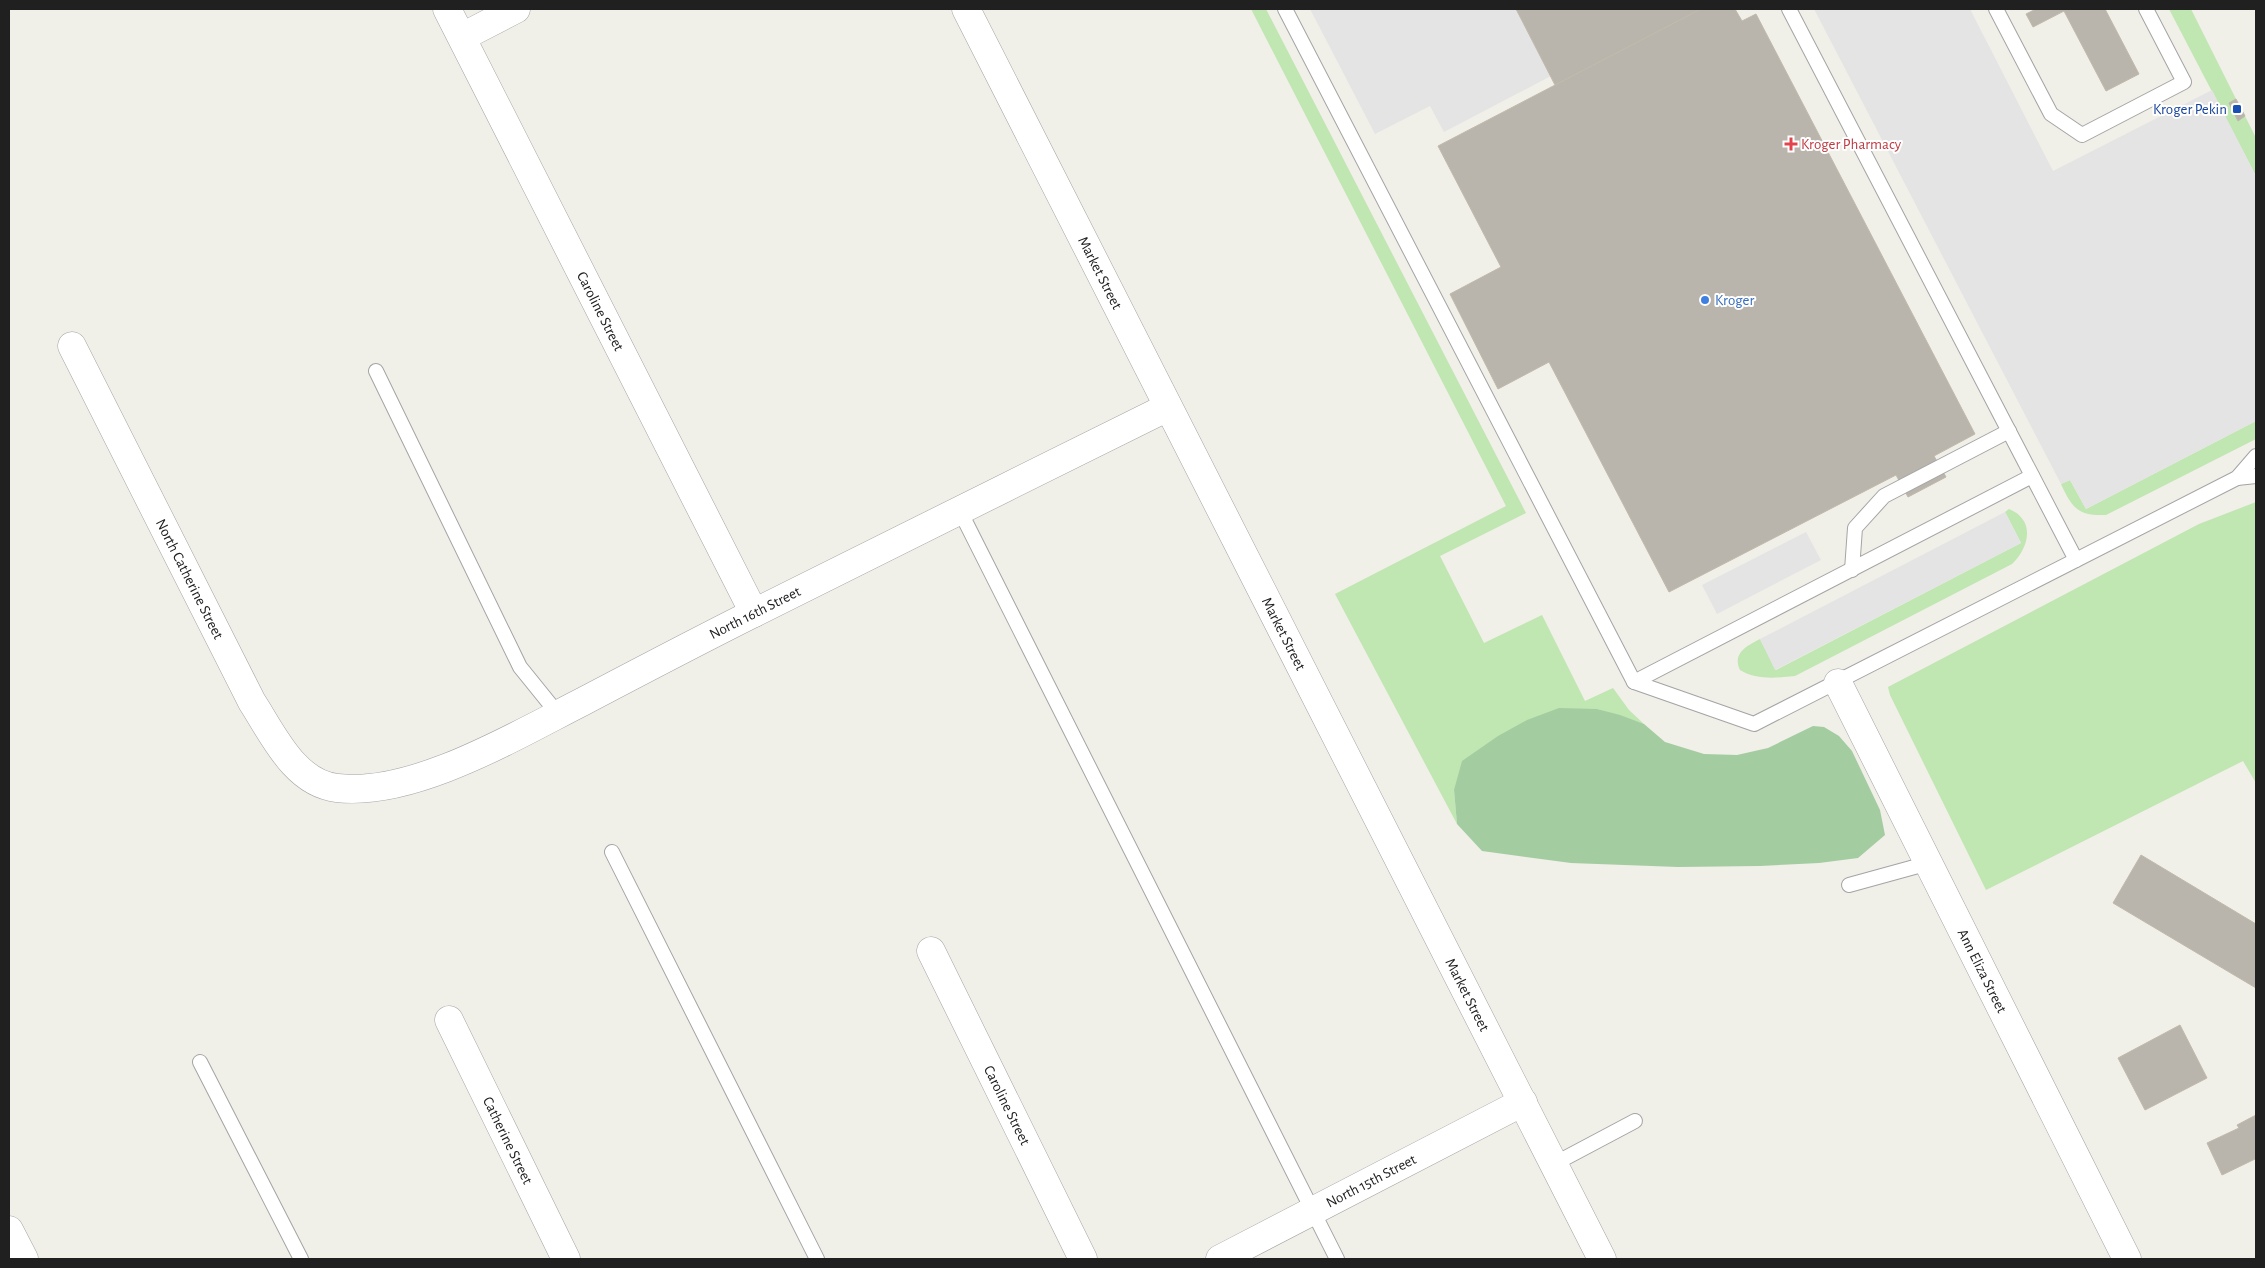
<svg xmlns="http://www.w3.org/2000/svg" width="2265" height="1268" viewBox="0 0 2265 1268" font-family="'Alegreya Sans',sans-serif">
<style>
.grass{fill:#c0e6b2}
.forest{fill:#a3cca0}
.parking{fill:#e4e4e4}
.building{fill:#b9b5ad;stroke:#c1b9ab}
.lines{fill:none;stroke-linecap:round;stroke-linejoin:round}
.service-casing{stroke:#a4a4a4;stroke-width:16}
.minor-casing{stroke:#a4a4a4;stroke-width:29}
.service{stroke:#fff;stroke-width:14}
.minor{stroke:#fff;stroke-width:28}
.transit-dot{fill:#1a4fb4;stroke:#fff;stroke-width:2}
.health-dot{fill:#e0444e;stroke:#fff;stroke-width:2}
.shop-dot{fill:#3f7fe0;stroke:#fff;stroke-width:2}
.labels{text-anchor:middle;stroke-width:4;stroke-linejoin:round;paint-order:stroke}
.transit-label{font-size:15px;fill:#164399;stroke:#fff;text-anchor:end}
.health-label{font-size:15px;fill:#be3a42;stroke:#fff;text-anchor:start}
.street-label{font-size:15px;fill:#202020;stroke:#fff}
.shop-label{font-size:15px;fill:#366cbe;stroke:#fff;text-anchor:start}
</style>
<rect width="100%" height="100%" fill="#f0efe8"/>
<g class="grass">
<path d="M 1251,9 L 1266,9 L 1526,513 L 1440,556 L 1484,643 L 1542,615 L 1585,701 L 1613,688 L 1629,710 L 1644,724 L 1597,709 L 1583,710 L 1454,790 L 1457,824 L 1335,594 L 1506,506 Z"/>
<path d="M 2169,9 L 2191,9 L 2236,99 L 2229,103 L 2238,120 L 2245,116 L 2256,138 L 2256,176 Z"/>
<path d="M 2256,421 L 2256,439 L 2106,515 C 2078,516 2072,508 2061,484 L 2070,480 L 2086,509 Z"/>
<path d="M 2256,502 L 2256,783 L 2243,761 L 1986,890 L 1890,695 L 1888,687 L 2199,524 Z"/>
<path d="M 2009,509 C 2036,520 2029,548 2012,564 L 1795,676 C 1776,678 1756,680 1740,670 C 1732,653 1747,646 1760,639 L 1776,670 L 2021,543 L 2005,512 Z"/>
</g>
<path class="forest" d="M 1559,708 L 1597,709 L 1620,715 L 1644,724 L 1665,742 L 1704,754 L 1737,755 L 1768,748 L 1813,726 L 1824,727 L 1839,736 L 1852,751 L 1880,810 L 1885,835 L 1858,858 L 1819,863 L 1760,866 L 1678,867 L 1571,863 L 1482,851 L 1457,824 L 1454,790 L 1462,761 L 1498,736 L 1527,720 Z"/>
<g class="parking">
<path d="M 1310,9 L 1516,9 L 1551,76 L 1444,132 L 1430,106 L 1375,134 Z"/>
<path d="M 1814,9 L 1970,9 L 2053,171 L 2212,90 L 2256,176 L 2256,421 L 2086,509 L 2070,480 L 2061,484 Z"/>
<path d="M 2005,512 L 2021,543 L 1775,670 L 1760,639 Z"/>
<path d="M 1806,532 L 1821,560 L 1717,614 L 1702,585 Z"/>
</g>
<g class="building">
<path d="M 1516,9 L 1701,9 L 1555,85 Z"/>
<path d="M 1701,9 L 1735,9 L 1742,21 L 1756,14 L 1975,434 L 1934,456 L 1946,477 L 1908,497 L 1896,475 L 1669,592 L 1549,362 L 1498,389 L 1450,294 L 1501,267 L 1438,146 Z"/>
<path d="M 2036,9 L 2105,9 L 2139,74 L 2106,91 L 2064,11 L 2033,27 L 2026,14 Z"/>
<path d="M 2236,99 L 2245,116 L 2238,121 L 2229,103 Z"/>
<path d="M 2141,855 L 2256,924 L 2256,988 L 2113,903 Z"/>
<path d="M 2180,1025 L 2207,1078 L 2145,1110 L 2118,1058 Z"/>
<path d="M 2256,1115 L 2256,1162 L 2255,1159 L 2222,1175 L 2207,1143 L 2239,1128 L 2237,1125 Z"/>
</g>
<g class="lines">
<defs>
<g id="service">
<path d="M 1285,9 L 1634,682 L 1754,724 L 2237,478 L 2256,456"/>
<path d="M 1789,9 L 2076,560"/>
<path d="M 1996,9 L 2051,114 L 2082,135 L 2184,82 L 2146,9"/>
<path d="M 376,371 L 520,667 L 558,714"/>
<path d="M 2237,478 L 2256,476"/>
<path d="M 960,511 L 1337,1259"/>
<path d="M 1852,570 L 1855,528 L 1884,496 L 2009,431"/>
<path d="M 1634,682 L 2032,476"/>
<path d="M 612,852 L 817,1259"/>
<path d="M 1849,885 L 1929,863"/>
<path d="M 200,1062 L 301,1259"/>
<path d="M 1554,1164 L 1635,1121"/>
</g>
<g id="minor">
<path id="s1" d="M 447,9 L 754,613"/>
<path id="s2" d="M 966,9 L 1602,1259"/>
<path d="M 462,37 L 516,9"/>
<path id="s3" d="M 72,346 L 252,702 C 273,734 294,783 337,788 C 413,797 515,736 582,702 C 639,672 696,642 754,613 C 892,543 1030,476 1168,407"/>
<path id="s4" d="M 1838,683 L 2127,1259"/>
<path id="s5" d="M 931,951 L 1083,1259"/>
<path id="s6" d="M 449,1020 L 566,1259"/>
<path d="M 9,1230 L 24,1259"/>
<path id="s7" d="M 1220,1259 L 1523,1102"/>
</g>
</defs>
<use href="#service" class="service-casing"/>
<use href="#minor" class="minor-casing"/>
<use href="#service" class="service"/>
<use href="#minor" class="minor"/>
</g>
<rect class="transit-dot" x="2232" y="104" width="10" height="10" rx="2.5"/>
<path class="health-dot" d="M1788.5 136.5h5v5h5v5h-5v5h-5v-5h-5v-5h5z"/>
<circle class="shop-dot" cx="1705" cy="300" r="5"/>
<g class="labels">
<g class="transit-label">
<text x="2227" y="114">Kroger Pekin</text>
</g>
<g class="health-label">
<text x="1801" y="149">Kroger Pharmacy</text>
</g>
<g class="street-label">
<text dy="5" stroke="none"><textPath href="#s2" startOffset="296">Market Street</textPath></text>
<text dy="5" stroke="none"><textPath href="#s1" startOffset="339">Caroline Street</textPath></text>
<text dy="5" stroke="none"><textPath href="#s3" startOffset="261">North Catherine Street</textPath></text>
<text dy="5" stroke="none"><textPath href="#s3" startOffset="982">North 16th Street</textPath></text>
<text dy="5" stroke="none"><textPath href="#s2" startOffset="701">Market Street</textPath></text>
<text dy="5" stroke="none"><textPath href="#s4" startOffset="322">Ann Eliza Street</textPath></text>
<text dy="5" stroke="none"><textPath href="#s2" startOffset="1106">Market Street</textPath></text>
<text dy="5" stroke="none"><textPath href="#s5" startOffset="172">Caroline Street</textPath></text>
<text dy="5" stroke="none"><textPath href="#s6" startOffset="134">Catherine Street</textPath></text>
<text dy="5" stroke="none"><textPath href="#s7" startOffset="170">North 15th Street</textPath></text>
</g>
<g class="shop-label">
<text x="1715" y="305">Kroger</text>
</g>
</g>
<rect width="2265" height="1268" fill="none" stroke="#202020" stroke-width="20"/>
</svg>
